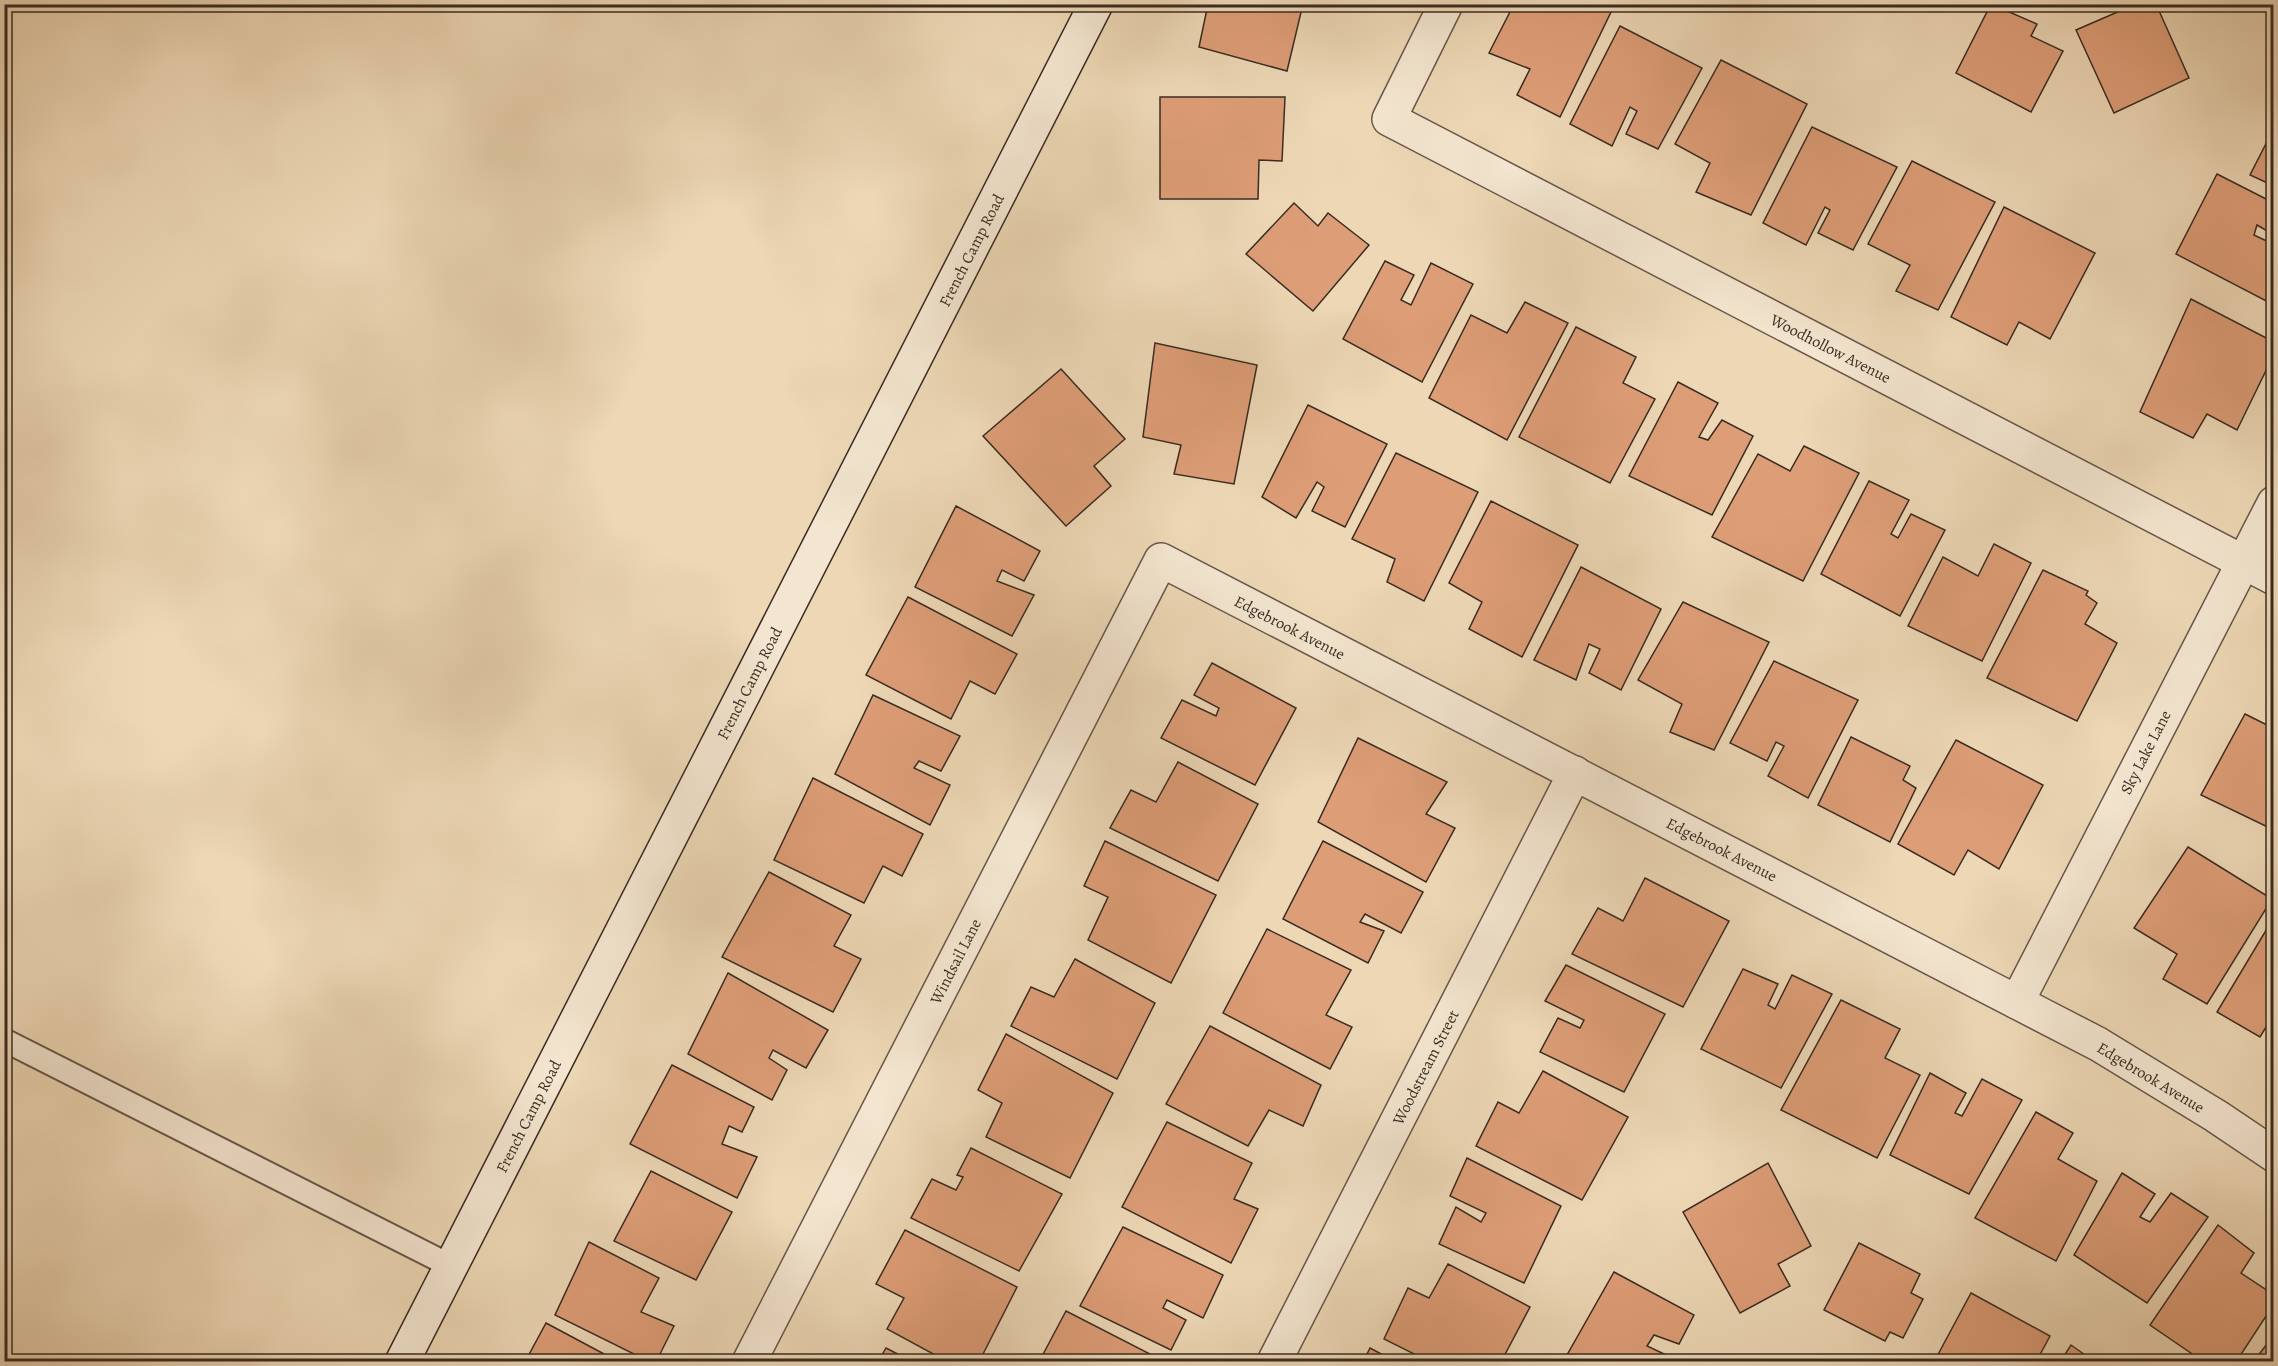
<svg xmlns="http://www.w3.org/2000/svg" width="2278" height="1366" viewBox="0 0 2278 1366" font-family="Alegreya,serif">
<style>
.building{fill:#dd9d77;stroke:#392c23;stroke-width:1.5}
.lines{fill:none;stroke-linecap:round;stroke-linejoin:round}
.lane-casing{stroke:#665748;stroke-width:26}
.street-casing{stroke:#665748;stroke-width:36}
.secondary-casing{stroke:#392c23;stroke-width:36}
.lane{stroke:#f3e5cf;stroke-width:22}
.street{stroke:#f3e5cf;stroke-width:33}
.secondary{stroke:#f3e5cf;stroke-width:33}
.labels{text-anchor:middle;stroke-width:4.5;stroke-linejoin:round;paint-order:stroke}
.street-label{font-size:16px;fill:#392c23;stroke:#f3e5cf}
</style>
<rect width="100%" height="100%" fill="#edd7b5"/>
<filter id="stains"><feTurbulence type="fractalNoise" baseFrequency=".00333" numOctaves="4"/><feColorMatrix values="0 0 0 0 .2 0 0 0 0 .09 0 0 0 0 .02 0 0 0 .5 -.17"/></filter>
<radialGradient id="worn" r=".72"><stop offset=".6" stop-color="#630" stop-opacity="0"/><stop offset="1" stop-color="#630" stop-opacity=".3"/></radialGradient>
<g class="building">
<path d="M 1208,4 L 1303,4 L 1287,71 L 1199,47 Z"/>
<path d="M 1514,4 L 1600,4 L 1612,10 L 1560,117 L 1517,95 L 1530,69 L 1489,53 Z"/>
<path d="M 1991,4 L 2037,24 L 2031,36 L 2063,51 L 2031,112 L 1956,73 Z"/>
<path d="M 2136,4 L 2156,4 L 2189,78 L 2114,113 L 2076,30 Z"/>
<path d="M 1620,26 L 1702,68 L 1658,149 L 1626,134 L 1637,111 L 1630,107 L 1612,146 L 1570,124 Z"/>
<path d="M 1721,60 L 1807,104 L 1751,215 L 1696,192 L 1710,163 L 1675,144 Z"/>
<path d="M 1160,97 L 1285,97 L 1282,161 L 1259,160 L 1258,199 L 1160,199 Z"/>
<path d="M 1812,127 L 1897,167 L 1853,250 L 1818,233 L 1830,210 L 1825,207 L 1806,245 L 1763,223 Z"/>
<path d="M 2274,128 L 2274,186 L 2250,175 Z"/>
<path d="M 1912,161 L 1995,202 L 1938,310 L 1896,291 L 1910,265 L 1868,244 Z"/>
<path d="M 2217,174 L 2274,203 L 2274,235 L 2257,225 L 2254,235 L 2271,243 L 2267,251 L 2274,254 L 2274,305 L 2176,254 Z"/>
<path d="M 1294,203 L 1318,226 L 1328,213 L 1369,245 L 1313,311 L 1246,254 Z"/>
<path d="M 2004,207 L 2095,253 L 2050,339 L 2019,322 L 2007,345 L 1951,317 Z"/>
<path d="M 1385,261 L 1414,275 L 1401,300 L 1411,305 L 1431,263 L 1473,284 L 1422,382 L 1343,339 Z"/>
<path d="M 2191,299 L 2274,342 L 2274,354 L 2237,430 L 2207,414 L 2193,438 L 2140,412 Z"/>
<path d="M 1525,302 L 1568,323 L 1507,440 L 1429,398 L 1471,315 L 1507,333 Z"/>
<path d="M 1576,327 L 1636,357 L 1623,383 L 1655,399 L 1610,483 L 1519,437 Z"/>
<path d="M 1155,343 L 1257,365 L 1234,484 L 1174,474 L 1181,445 L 1143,437 Z"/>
<path d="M 1061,369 L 1125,439 L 1094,466 L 1111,486 L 1066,526 L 983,436 Z"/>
<path d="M 1678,382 L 1718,403 L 1699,437 L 1708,440 L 1722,420 L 1753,436 L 1712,515 L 1629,476 Z"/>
<path d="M 1308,405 L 1387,444 L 1345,527 L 1312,511 L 1324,487 L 1317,482 L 1296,518 L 1262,497 Z"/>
<path d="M 1804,446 L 1859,473 L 1803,581 L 1712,537 L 1758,454 L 1790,471 Z"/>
<path d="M 1396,453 L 1478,492 L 1424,601 L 1387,582 L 1395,559 L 1352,539 Z"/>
<path d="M 1869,481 L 1909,500 L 1891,534 L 1898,538 L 1911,514 L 1945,530 L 1900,616 L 1821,574 Z"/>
<path d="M 1491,501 L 1578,545 L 1522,657 L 1469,629 L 1482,602 L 1449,583 Z"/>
<path d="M 956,506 L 1040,551 L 1024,581 L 1002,570 L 997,581 L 1034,595 L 1012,636 L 915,587 Z"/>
<path d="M 1994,544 L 2031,563 L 1982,661 L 1908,626 L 1943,557 L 1978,576 Z"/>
<path d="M 1581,567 L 1661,609 L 1621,690 L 1589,673 L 1600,649 L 1589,644 L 1576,680 L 1534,660 Z"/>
<path d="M 2043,570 L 2088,591 L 2086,595 L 2097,603 L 2085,624 L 2117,643 L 2077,721 L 1987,678 Z"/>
<path d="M 908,597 L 1017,654 L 995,694 L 970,681 L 951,719 L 866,675 Z"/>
<path d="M 1683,602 L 1769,642 L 1714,750 L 1670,732 L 1682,704 L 1638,680 Z"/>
<path d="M 1774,661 L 1858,700 L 1808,798 L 1768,776 L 1784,746 L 1776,742 L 1767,761 L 1730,743 Z"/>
<path d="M 1212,663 L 1296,708 L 1255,785 L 1161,738 L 1182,700 L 1216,716 L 1219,708 L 1194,695 Z"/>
<path d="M 873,695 L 960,736 L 941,771 L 919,761 L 914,768 L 950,785 L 930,825 L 835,774 Z"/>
<path d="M 2245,714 L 2273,728 L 2274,726 L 2274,830 L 2201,795 Z"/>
<path d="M 1851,737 L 1910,766 L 1903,780 L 1916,788 L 1890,842 L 1818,805 Z"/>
<path d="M 1358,738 L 1447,782 L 1426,814 L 1455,828 L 1426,882 L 1318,822 Z"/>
<path d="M 1956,740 L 2043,785 L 1999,869 L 1968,850 L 1954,875 L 1898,844 Z"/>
<path d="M 1178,762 L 1258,804 L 1218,881 L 1110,828 L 1131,790 L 1156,802 Z"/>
<path d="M 813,778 L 923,834 L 902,876 L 883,866 L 864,903 L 774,860 Z"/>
<path d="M 1105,841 L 1216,895 L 1171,983 L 1088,940 L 1108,897 L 1084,886 Z"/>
<path d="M 1323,841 L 1423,892 L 1401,933 L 1365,914 L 1360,922 L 1384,931 L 1368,963 L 1283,919 Z"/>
<path d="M 2188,847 L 2272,899 L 2207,1004 L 2163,979 L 2177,954 L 2134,928 Z"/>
<path d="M 769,872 L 851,915 L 834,946 L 861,959 L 833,1012 L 722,957 Z"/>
<path d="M 1645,878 L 1729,921 L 1683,1007 L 1572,954 L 1598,908 L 1623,921 Z"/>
<path d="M 2274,917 L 2274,1014 L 2260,1037 L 2217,1012 Z"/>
<path d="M 1267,929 L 1351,970 L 1326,1015 L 1352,1027 L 1330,1069 L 1223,1013 Z"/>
<path d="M 1075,959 L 1155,1003 L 1117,1079 L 1011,1026 L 1031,987 L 1054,997 Z"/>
<path d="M 1566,965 L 1665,1014 L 1624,1092 L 1540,1052 L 1558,1018 L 1580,1028 L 1584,1020 L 1545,1001 Z"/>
<path d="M 1743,969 L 1778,984 L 1768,1005 L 1775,1009 L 1792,975 L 1832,994 L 1781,1088 L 1701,1049 Z"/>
<path d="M 728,973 L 828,1030 L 806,1068 L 773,1050 L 769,1058 L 787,1070 L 772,1100 L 688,1054 Z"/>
<path d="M 1841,1000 L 1900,1029 L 1885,1058 L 1920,1075 L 1877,1158 L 1781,1110 Z"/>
<path d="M 1210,1026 L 1321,1085 L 1303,1126 L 1269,1110 L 1248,1146 L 1166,1104 Z"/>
<path d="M 1006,1034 L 1113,1093 L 1070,1178 L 986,1137 L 1002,1103 L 978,1090 Z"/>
<path d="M 672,1065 L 754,1107 L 742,1132 L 729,1126 L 722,1144 L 757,1157 L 737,1198 L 630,1144 Z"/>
<path d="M 1543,1071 L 1628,1117 L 1582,1200 L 1476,1146 L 1498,1102 L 1519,1113 Z"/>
<path d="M 1930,1073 L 1966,1093 L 1955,1113 L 1962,1116 L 1982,1079 L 2022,1100 L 1969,1194 L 1890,1155 Z"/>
<path d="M 2036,1112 L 2073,1133 L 2058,1159 L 2097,1181 L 2056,1261 L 1975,1218 Z"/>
<path d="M 1167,1122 L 1252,1163 L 1234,1199 L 1258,1209 L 1231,1263 L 1122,1207 Z"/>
<path d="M 971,1148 L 1062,1194 L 1019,1271 L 911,1218 L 932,1179 L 956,1190 L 963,1177 L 957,1175 Z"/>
<path d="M 1467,1158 L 1561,1206 L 1524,1283 L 1439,1244 L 1456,1207 L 1481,1222 L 1486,1213 L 1450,1196 Z"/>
<path d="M 1768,1163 L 1811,1246 L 1778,1264 L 1790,1286 L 1740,1313 L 1683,1212 Z"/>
<path d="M 651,1171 L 732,1212 L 696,1280 L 614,1241 Z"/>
<path d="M 2122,1173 L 2155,1194 L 2140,1217 L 2150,1222 L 2171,1193 L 2208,1217 L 2147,1303 L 2074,1255 Z"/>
<path d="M 2218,1225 L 2254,1253 L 2241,1273 L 2274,1295 L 2274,1304 L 2236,1362 L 2204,1362 L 2150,1325 Z"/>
<path d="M 1123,1227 L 1223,1275 L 1203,1318 L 1167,1300 L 1163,1308 L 1186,1320 L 1171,1350 L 1080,1306 Z"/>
<path d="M 905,1230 L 1017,1287 L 979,1362 L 948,1362 L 887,1329 L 904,1298 L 876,1284 Z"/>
<path d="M 589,1242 L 659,1278 L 641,1312 L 674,1326 L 656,1362 L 650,1362 L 555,1315 Z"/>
<path d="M 1859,1243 L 1920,1274 L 1911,1293 L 1923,1299 L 1903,1338 L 1890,1332 L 1885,1341 L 1824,1310 Z"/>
<path d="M 1448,1264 L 1530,1307 L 1501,1362 L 1430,1362 L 1384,1339 L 1408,1288 L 1429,1298 Z"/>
<path d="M 1614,1272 L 1694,1315 L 1679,1344 L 1654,1335 L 1647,1346 L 1681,1362 L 1581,1362 L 1567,1355 Z"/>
<path d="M 1971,1293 L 2050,1336 L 2036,1362 L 1934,1362 Z"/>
<path d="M 1066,1311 L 1152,1355 L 1149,1362 L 1039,1362 Z"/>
<path d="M 546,1323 L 619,1362 L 525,1362 Z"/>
<path d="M 2274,1335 L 2274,1362 L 2253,1362 Z"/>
<path d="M 2071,1345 L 2095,1362 L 2060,1362 Z"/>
<path d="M 886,1348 L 913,1362 L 878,1362 Z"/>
<path d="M 1370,1348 L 1396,1362 L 1363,1362 Z"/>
</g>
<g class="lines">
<defs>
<path id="lane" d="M 4,1040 L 451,1266"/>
<g id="street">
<path d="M 1446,4 L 1389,119 L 2274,578"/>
<path d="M 2017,1002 L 2274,503"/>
<path d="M 749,1362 L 1161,560 L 2098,1044 L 2216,1116 L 2274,1155"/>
<path d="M 1274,1362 L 1575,773"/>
</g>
<path id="secondary" d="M 402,1362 L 1096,4"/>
</defs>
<use href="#lane" class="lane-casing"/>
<use href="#street" class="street-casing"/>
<use href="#secondary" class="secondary-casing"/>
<use href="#lane" class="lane"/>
<use href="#street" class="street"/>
<use href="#secondary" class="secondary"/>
</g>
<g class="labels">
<g class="street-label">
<text transform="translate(971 250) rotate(-63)" y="6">French Camp Road</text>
<text transform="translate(1831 348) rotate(27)" y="6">Woodhollow Avenue</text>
<text transform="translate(1290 627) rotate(27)" y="6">Edgebrook Avenue</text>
<text transform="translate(749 683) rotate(-63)" y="6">French Camp Road</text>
<text transform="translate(2145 752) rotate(-63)" y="6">Sky Lake Lane</text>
<text transform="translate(1722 849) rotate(27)" y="6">Edgebrook Avenue</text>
<text transform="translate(955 961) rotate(-63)" y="6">Windsail Lane</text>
<text transform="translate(1425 1067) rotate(-63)" y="6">Woodstream Street</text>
<text transform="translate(2151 1077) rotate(31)" y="6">Edgebrook Avenue</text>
<text transform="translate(528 1116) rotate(-63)" y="6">French Camp Road</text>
</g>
</g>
<rect width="2278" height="1366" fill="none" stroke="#edd7b5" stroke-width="24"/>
<rect x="6" y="6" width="2266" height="1354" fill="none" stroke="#392c23" stroke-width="3"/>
<rect x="12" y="12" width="2254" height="1342" fill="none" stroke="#392c23" stroke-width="1.5"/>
<rect width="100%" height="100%" filter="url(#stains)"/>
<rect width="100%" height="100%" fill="url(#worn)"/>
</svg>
